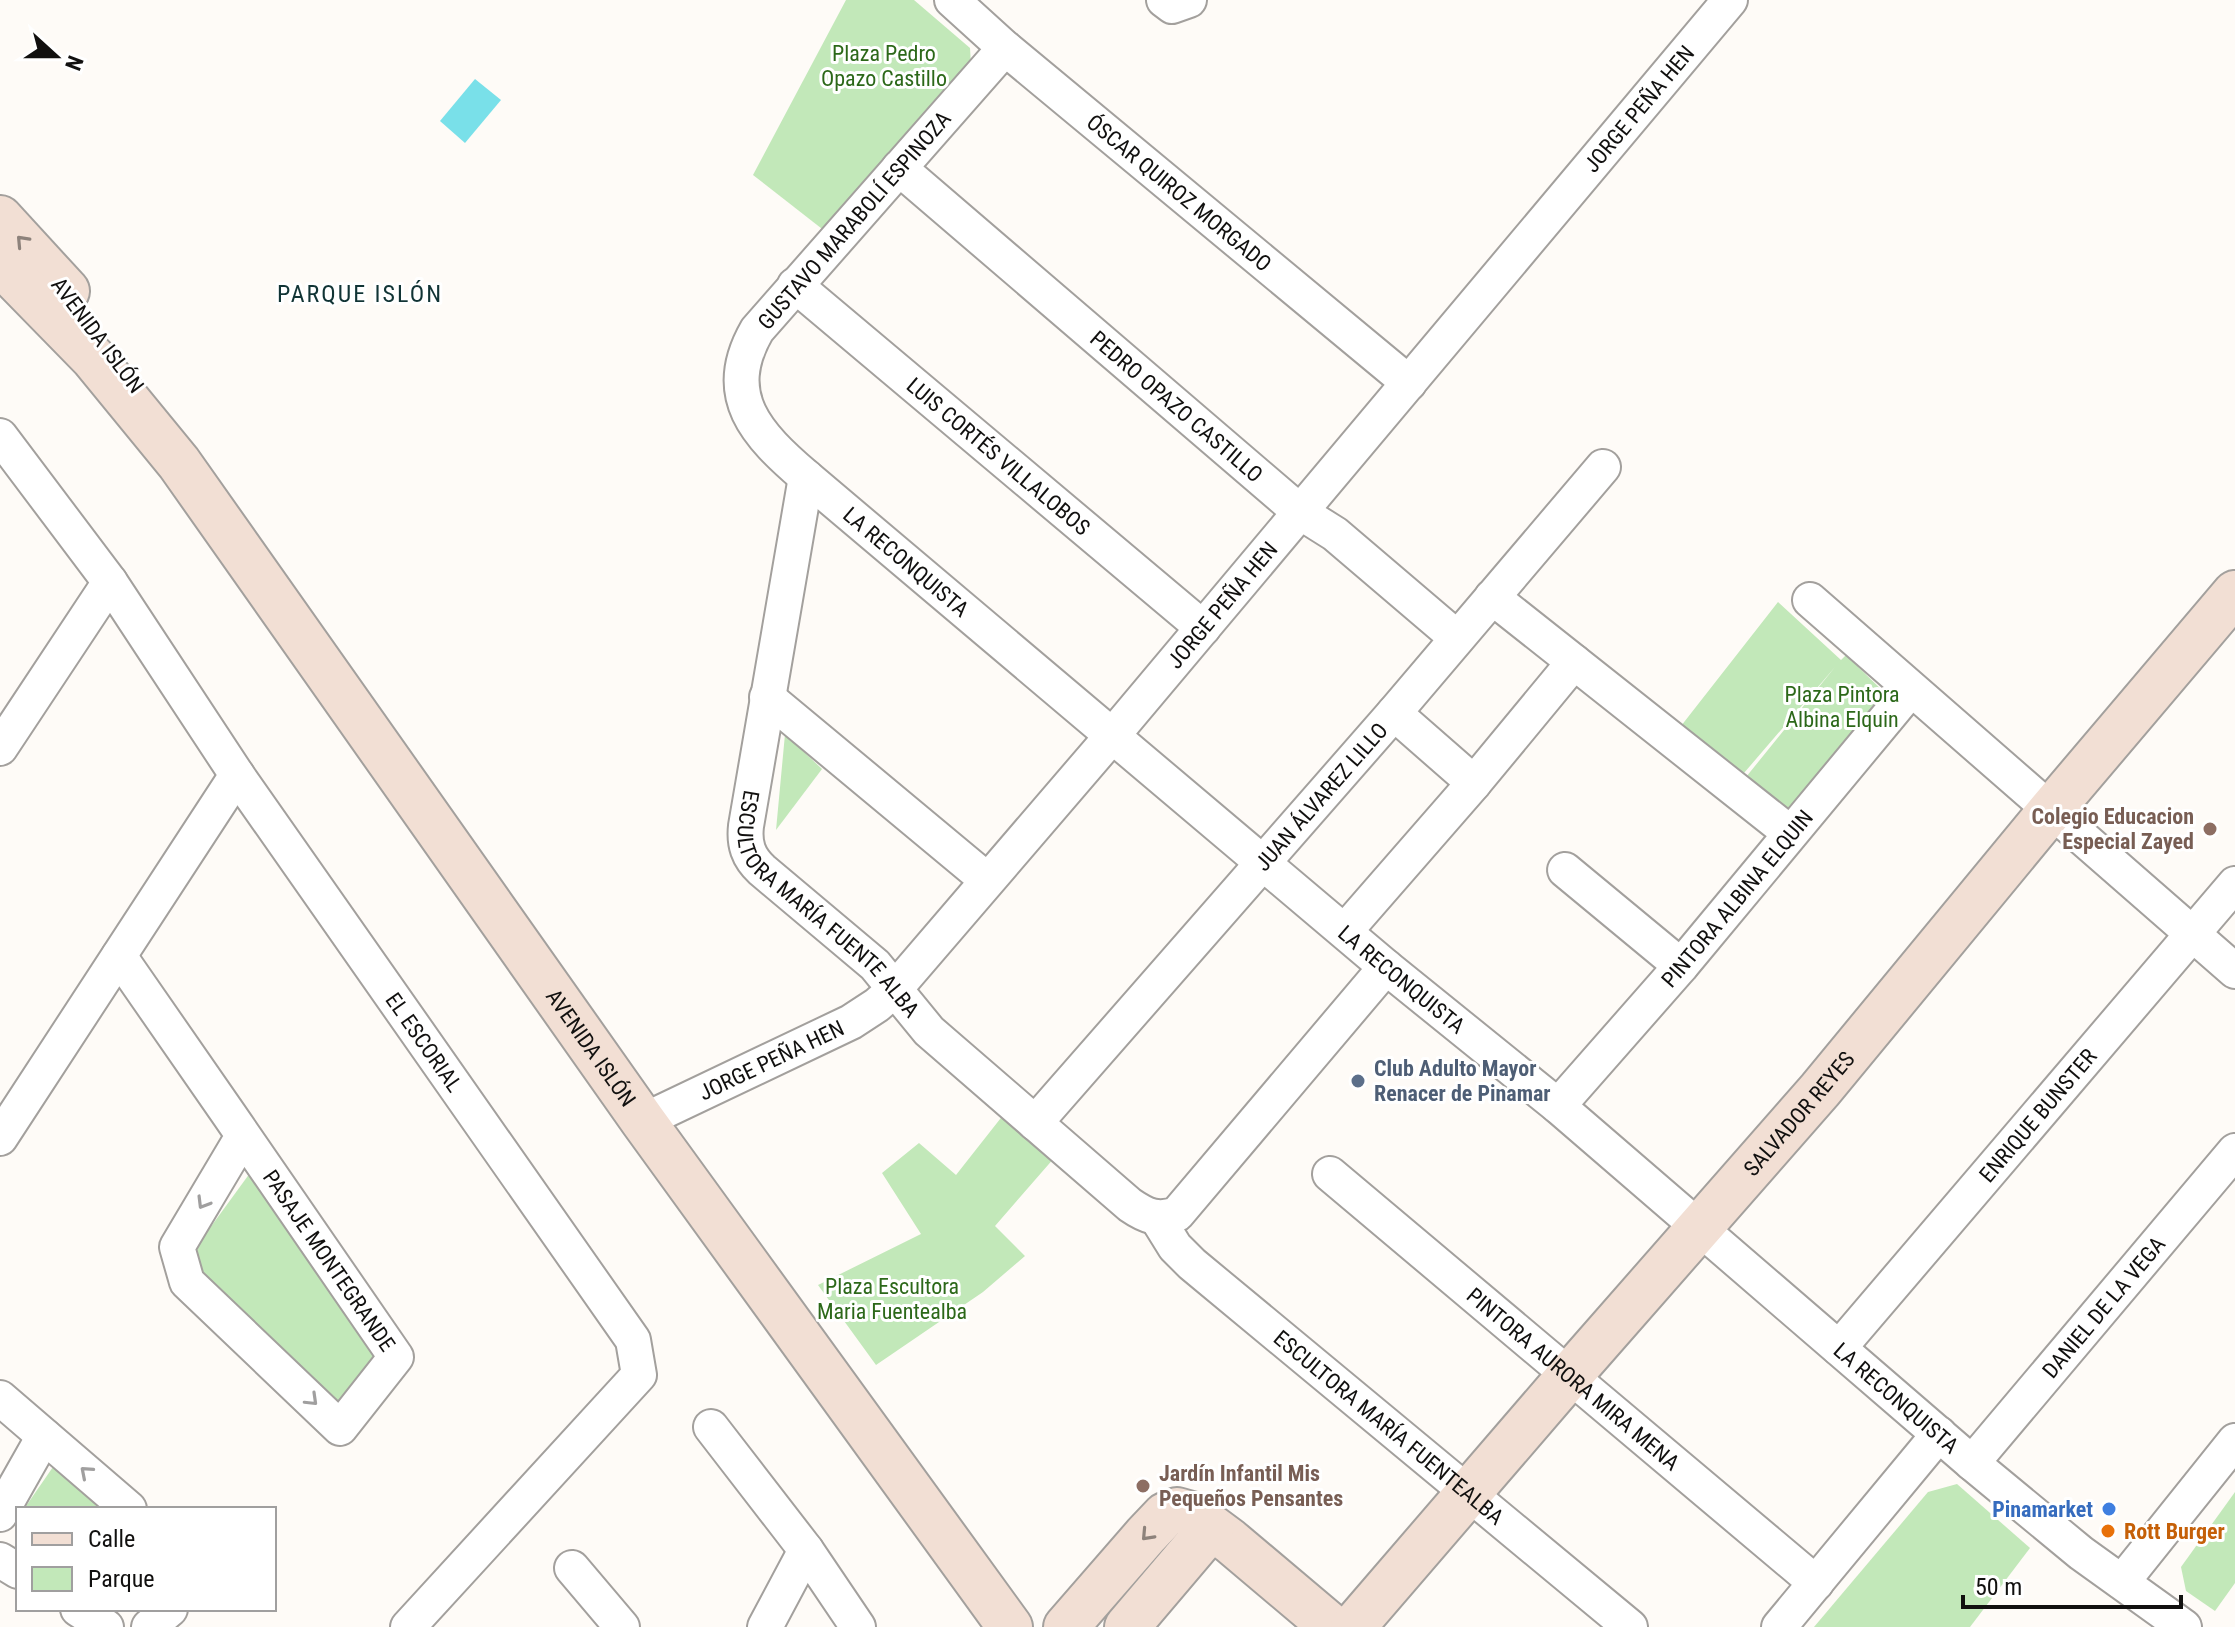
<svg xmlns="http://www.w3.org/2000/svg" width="2235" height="1627" viewBox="0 0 2235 1627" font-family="'Roboto Condensed',sans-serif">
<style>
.green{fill:#c2e8b9}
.water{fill:#79e0e9}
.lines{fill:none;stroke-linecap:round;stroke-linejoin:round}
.street-casing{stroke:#a3a09d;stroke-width:38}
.secondary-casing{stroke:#a3a09d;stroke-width:48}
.street{stroke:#fff;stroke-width:34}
.secondary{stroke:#f2dfd4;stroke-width:44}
.oneway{stroke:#8d827b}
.oneway2{stroke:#a09f9f}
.education-dot{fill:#8d6e63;stroke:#fff;stroke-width:3}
.service-dot{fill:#5c6f8a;stroke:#fff;stroke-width:3}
.shop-dot{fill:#3f7fe0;stroke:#fff;stroke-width:3}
.food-dot{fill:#e8710a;stroke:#fff;stroke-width:3}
.labels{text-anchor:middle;stroke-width:6;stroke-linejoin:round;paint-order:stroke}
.park-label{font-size:22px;fill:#2c6819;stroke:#fff}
.street-label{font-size:22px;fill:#11100f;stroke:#fff}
.education-label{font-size:22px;font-weight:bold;fill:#785e54;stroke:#fff;text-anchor:end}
.service-label{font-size:22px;font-weight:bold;fill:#4e5e75;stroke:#fff;text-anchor:start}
.shop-label{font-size:22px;font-weight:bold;fill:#366cbe;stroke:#fff;text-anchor:end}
.food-label{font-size:22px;font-weight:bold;fill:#c56008;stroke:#fff;text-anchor:start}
.neighbourhood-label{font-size:24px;letter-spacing:2px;fill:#113435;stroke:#fff}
</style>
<rect width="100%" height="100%" fill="#fefbf7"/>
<g class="green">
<path d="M 846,0 L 914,0 L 970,48 L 971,65 L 826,232 L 753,175 Z"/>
<path d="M 1778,602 L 1841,660 L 1846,655 L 1890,698 L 1786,816 L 1742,782 L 1835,667 L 1744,773 L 1681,726 Z"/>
<path d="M 785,734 L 822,769 L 776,830 Z"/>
<path d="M 1004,1114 L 1055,1157 L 995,1226 L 1025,1256 L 983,1292 L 876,1365 L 818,1285 L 921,1234 L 882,1173 L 919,1143 L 956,1175 Z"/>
<path d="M 250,1173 L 381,1359 L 338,1408 L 188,1258 Z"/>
<path d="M 55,1464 L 106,1509 L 24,1509 Z"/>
<path d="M 1957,1484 L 2030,1548 L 1970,1627 L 1814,1627 L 1928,1492 Z"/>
<path d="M 2235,1492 L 2235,1583 L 2215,1611 L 2186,1591 L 2181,1567 Z"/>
</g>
<path class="water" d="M 475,79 L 501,100 L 465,143 L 440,121 Z"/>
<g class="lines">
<defs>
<g id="street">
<path id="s1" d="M 952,0 L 1005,48 L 1409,383"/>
<path d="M 1164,0 L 1172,6 L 1189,0"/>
<path id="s2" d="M 1005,48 L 757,330 C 719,396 757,435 806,477 L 1386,967 L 1558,1106 L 1972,1463 L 2081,1553 L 2184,1627"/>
<path id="s3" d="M 899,168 L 1300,512 L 1335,534 L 1457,638"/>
<path id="s4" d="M 795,285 L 1203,628"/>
<path id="s5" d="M 0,436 L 110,582 L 237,775 L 633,1340 L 639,1375 L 408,1627"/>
<path id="s6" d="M 806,477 L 746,826 C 744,844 748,857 762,870 L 875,965 L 929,1031 L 1130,1205 C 1146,1216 1158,1221 1177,1214 L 1386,967"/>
<path d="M 1492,597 L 1790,833"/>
<path d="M 1810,600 L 2235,971"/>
<path d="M 767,697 L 987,880"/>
<path d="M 1394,713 L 1474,783"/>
<path d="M 0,748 L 110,582"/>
<path d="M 1565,870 L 1681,966"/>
<path d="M 1345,931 L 1474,783 L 1574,662"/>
<path id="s7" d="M 119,956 C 212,1089 304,1224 396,1357 L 340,1428 L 187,1282 L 177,1247 L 243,1136"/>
<path id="s8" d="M 1558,1106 L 1681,966 L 1911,689"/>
<path id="s9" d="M 643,1121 L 851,1022 L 877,1005 L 894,990 L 1112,736 L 1730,0"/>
<path id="s10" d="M 1035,1123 L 1394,713 L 1603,467"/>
<path d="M 0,1138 L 237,775"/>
<path id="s11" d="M 1330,1174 L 1816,1583"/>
<path id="s12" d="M 1157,1218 L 1175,1247 L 1192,1264 L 1630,1627"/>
<path id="s13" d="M 1839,1348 L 2235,884"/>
<path d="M 0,1398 L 129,1509"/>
<path d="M 711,1427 L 806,1550 L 858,1627"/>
<path id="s14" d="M 1972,1463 L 2235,1151"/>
<path d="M 0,1514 L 44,1436"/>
<path d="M 0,1560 L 18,1571"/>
<path d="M 572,1568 L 622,1627"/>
<path d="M 2122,1582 L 2235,1441"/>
<path d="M 78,1609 L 106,1627"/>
<path d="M 149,1627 L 170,1609"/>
<path d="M 765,1627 L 806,1550"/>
<path d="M 1779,1627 L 1939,1434"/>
</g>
<g id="secondary">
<path d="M 0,218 L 67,291"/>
<path id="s15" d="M 0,263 L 93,358 L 179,463 L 643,1121 L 1010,1627"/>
<path d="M 1066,1627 L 1146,1535 L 1165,1515 L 1177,1510 L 1195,1515 L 1230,1541 L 1332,1627"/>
<path d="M 1127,1627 L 1211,1528"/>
<path id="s16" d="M 1353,1627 L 1570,1375 L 1820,1090 L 2051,810 L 2235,593"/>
</g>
</defs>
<use href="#street" class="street-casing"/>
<use href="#secondary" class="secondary-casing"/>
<use href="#street" class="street"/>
<use href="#secondary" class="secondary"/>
</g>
<defs><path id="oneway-chevron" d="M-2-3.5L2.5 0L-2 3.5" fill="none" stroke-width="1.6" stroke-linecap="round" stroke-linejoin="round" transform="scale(2)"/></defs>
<g class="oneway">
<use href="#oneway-chevron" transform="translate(22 241) rotate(-133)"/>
<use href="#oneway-chevron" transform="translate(1147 1535) rotate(133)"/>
</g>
<g class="oneway2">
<use href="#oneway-chevron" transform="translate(203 1203) rotate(121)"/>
<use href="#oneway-chevron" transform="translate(312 1400) rotate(44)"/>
<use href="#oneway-chevron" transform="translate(86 1472) rotate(-139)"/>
</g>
<g class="education-dot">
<circle cx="2210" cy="829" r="8"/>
<circle cx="1143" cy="1486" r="8"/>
</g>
<circle class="service-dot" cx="1358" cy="1081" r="8"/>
<circle class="shop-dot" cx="2109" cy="1509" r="8"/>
<circle class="food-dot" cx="2108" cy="1531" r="8"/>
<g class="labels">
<g class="park-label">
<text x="884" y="61">Plaza Pedro<tspan x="884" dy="25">Opazo Castillo</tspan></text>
<text x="1842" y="702">Plaza Pintora<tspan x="1842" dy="25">Albina Elquin</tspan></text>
<text x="892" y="1294">Plaza Escultora<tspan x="892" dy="25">Maria Fuentealba</tspan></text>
</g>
<g class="street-label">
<text dy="8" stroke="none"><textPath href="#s9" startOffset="1438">JORGE PEÑA HEN</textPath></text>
<text dy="8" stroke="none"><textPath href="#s1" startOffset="298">ÓSCAR QUIROZ MORGADO</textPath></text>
<text transform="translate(854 220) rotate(-49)" y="8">GUSTAVO MARABOLÍ ESPINOZA</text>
<text transform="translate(98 335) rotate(53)" y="8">AVENIDA ISLÓN</text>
<text dy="8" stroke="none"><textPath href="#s3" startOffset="366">PEDRO OPAZO CASTILLO</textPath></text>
<text dy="8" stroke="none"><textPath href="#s4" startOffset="266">LUIS CORTÉS VILLALOBOS</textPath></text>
<text dy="8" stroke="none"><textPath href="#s2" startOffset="680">LA RECONQUISTA</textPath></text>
<text dy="8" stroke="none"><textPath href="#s9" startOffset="790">JORGE PEÑA HEN</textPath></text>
<text dy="8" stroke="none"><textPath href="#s10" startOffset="434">JUAN ÁLVAREZ LILLO</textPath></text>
<text dy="8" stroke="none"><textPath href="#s8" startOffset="274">PINTORA ALBINA ELQUIN</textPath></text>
<text dy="8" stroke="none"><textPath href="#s6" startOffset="466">ESCULTORA MARÍA FUENTE ALBA</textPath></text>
<text dy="8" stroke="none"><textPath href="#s2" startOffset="1328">LA RECONQUISTA</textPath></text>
<text dy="8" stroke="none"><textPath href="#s5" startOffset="740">EL ESCORIAL</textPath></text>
<text dy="8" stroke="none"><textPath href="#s15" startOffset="984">AVENIDA ISLÓN</textPath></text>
<text dy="8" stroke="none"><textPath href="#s9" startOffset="142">JORGE PEÑA HEN</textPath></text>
<text dy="8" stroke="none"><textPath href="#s16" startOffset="680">SALVADOR REYES</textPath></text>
<text dy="8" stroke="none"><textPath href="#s13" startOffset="306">ENRIQUE BUNSTER</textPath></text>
<text dy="8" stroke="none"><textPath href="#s7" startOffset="370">PASAJE MONTEGRANDE</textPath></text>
<text dy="8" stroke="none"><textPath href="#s14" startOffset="204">DANIEL DE LA VEGA</textPath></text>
<text dy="8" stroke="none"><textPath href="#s11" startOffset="318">PINTORA AURORA MIRA MENA</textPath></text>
<text dy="8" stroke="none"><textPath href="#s2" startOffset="1976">LA RECONQUISTA</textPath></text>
<text dy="8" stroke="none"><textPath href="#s12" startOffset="314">ESCULTORA MARÍA FUENTEALBA</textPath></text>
</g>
<g class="education-label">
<text x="2194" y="824">Colegio Educacion<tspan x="2194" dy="25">Especial Zayed</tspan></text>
<text x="1159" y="1481" text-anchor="start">Jardín Infantil Mis<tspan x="1159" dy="25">Pequeños Pensantes</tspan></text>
</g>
<g class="service-label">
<text x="1374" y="1076">Club Adulto Mayor<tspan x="1374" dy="25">Renacer de Pinamar</tspan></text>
</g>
<g class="shop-label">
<text x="2093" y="1517">Pinamarket</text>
</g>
<g class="food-label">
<text x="2124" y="1539">Rott Burger</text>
</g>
<g class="neighbourhood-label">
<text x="360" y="302">PARQUE ISLÓN</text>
</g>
</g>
<rect x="16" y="1507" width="260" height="104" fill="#ffffff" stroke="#a09f9f" stroke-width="2"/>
<rect x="32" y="1533" width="40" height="12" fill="#f2dfd4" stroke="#a09f9f" stroke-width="2"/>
<text x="88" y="1547" font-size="24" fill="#11100f">Calle</text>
<rect x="32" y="1567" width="40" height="24" fill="#c2e8b9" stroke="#a09f9f" stroke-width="2"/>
<text x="88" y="1587" font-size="24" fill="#11100f">Parque</text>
<g transform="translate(56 56) rotate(111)" stroke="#ffffff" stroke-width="6" paint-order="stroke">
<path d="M0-6L14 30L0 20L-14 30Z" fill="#11100f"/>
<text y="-12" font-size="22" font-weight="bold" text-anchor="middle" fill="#11100f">N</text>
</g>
<path d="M1963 1595v12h218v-12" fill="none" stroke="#11100f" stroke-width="4"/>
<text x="1975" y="1595" font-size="24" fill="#11100f" stroke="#ffffff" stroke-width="6" paint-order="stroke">50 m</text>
</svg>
